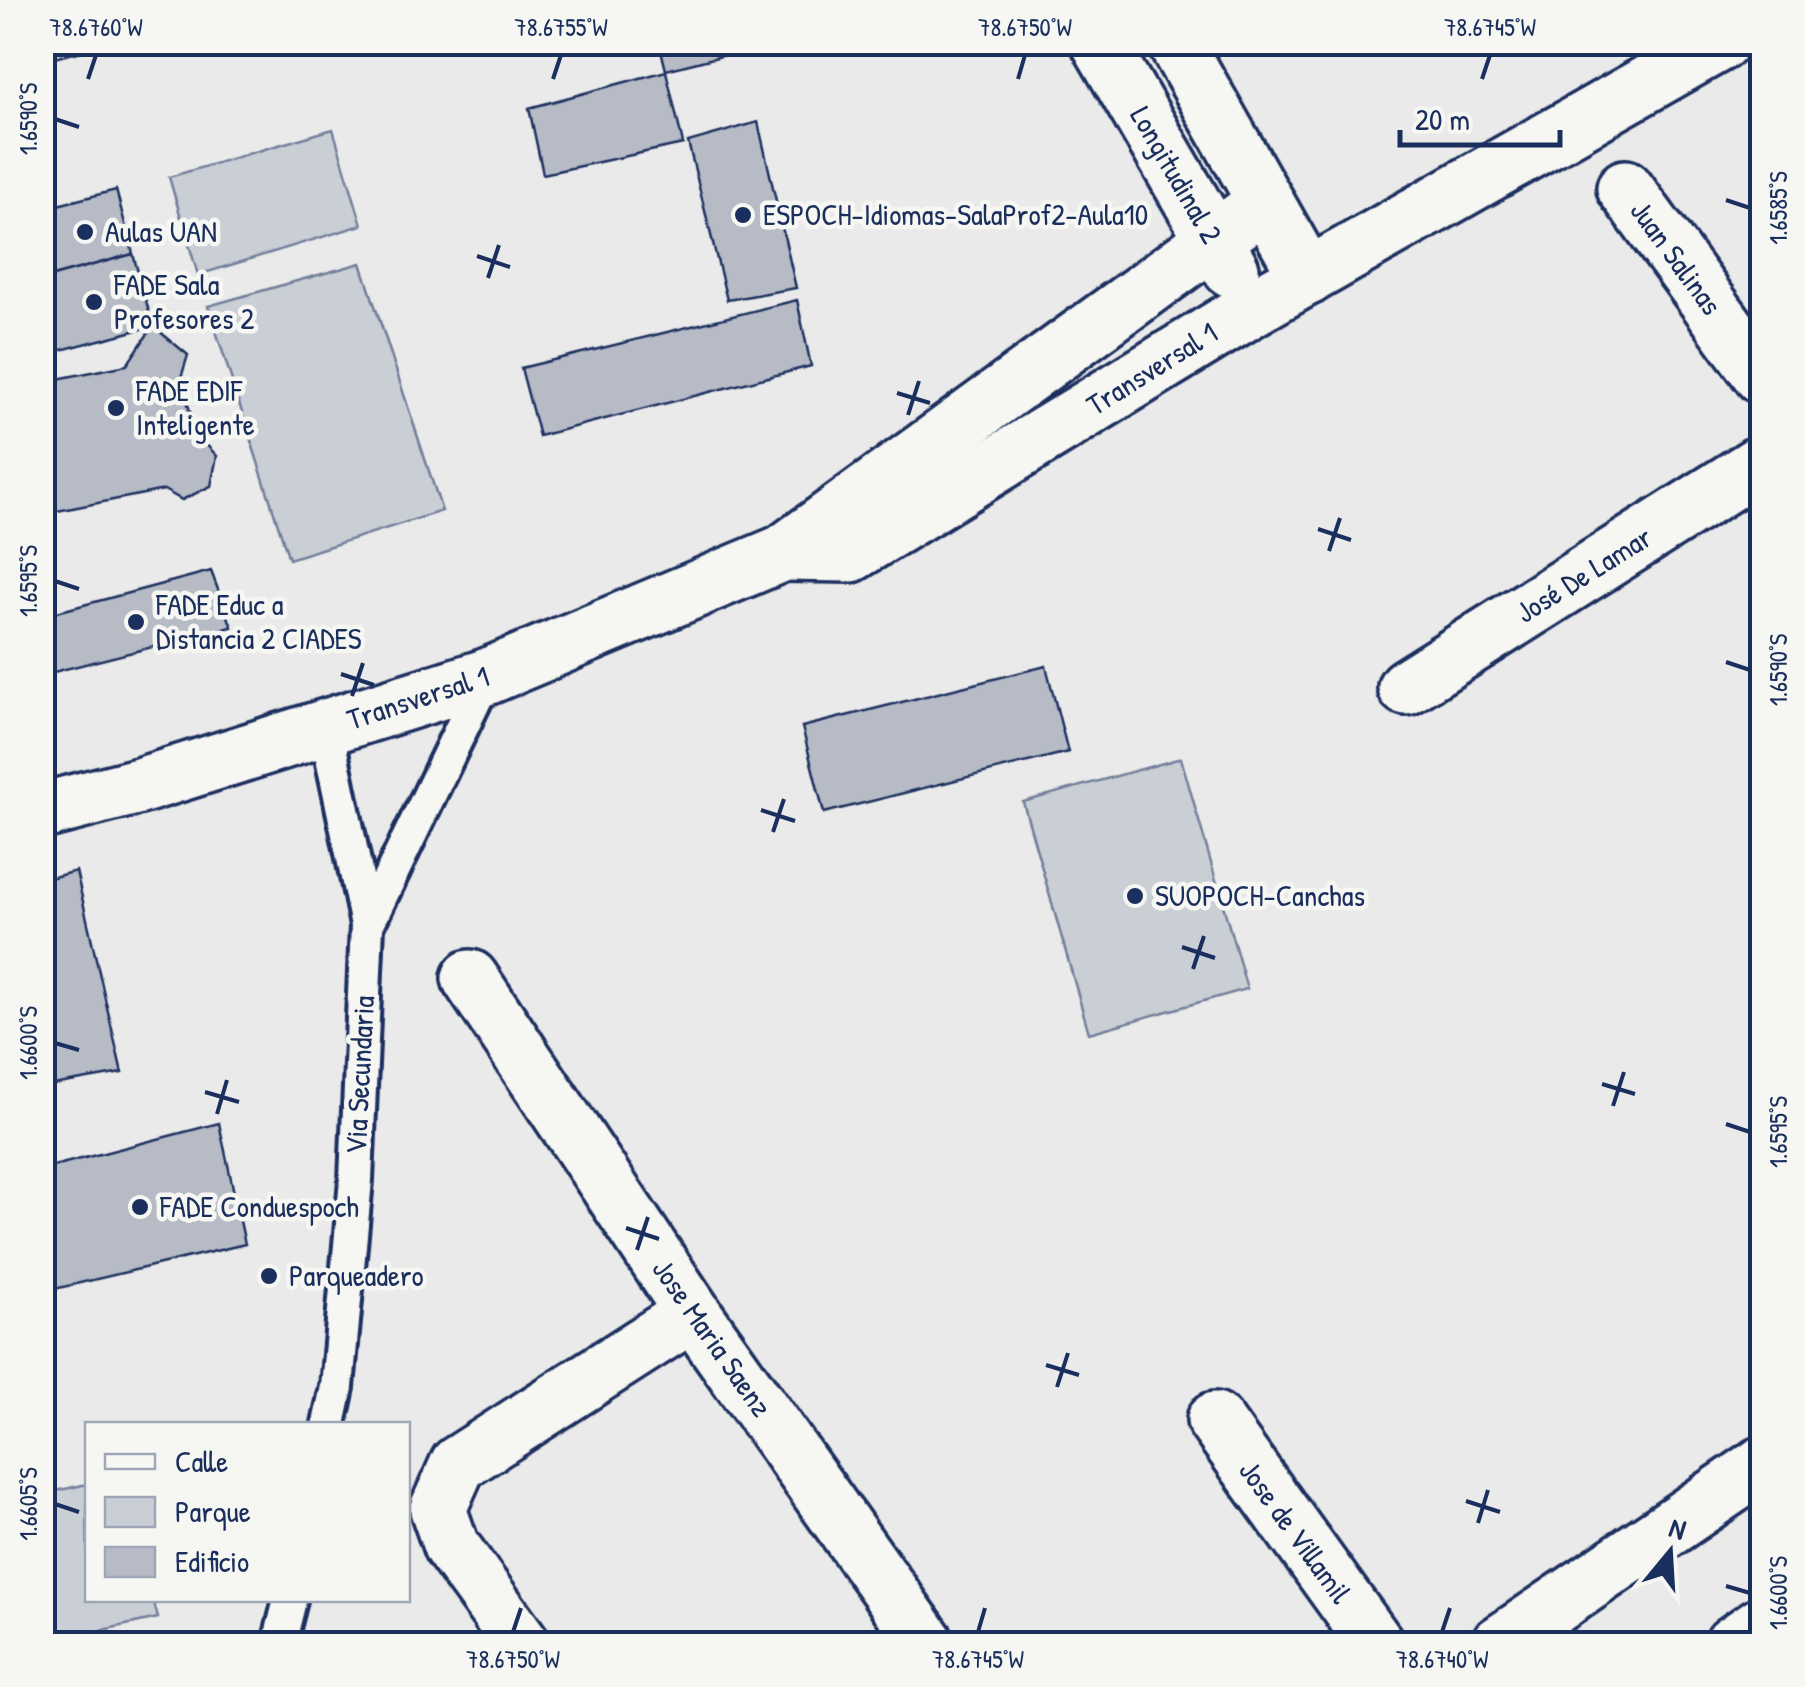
<svg xmlns="http://www.w3.org/2000/svg" width="1805" height="1687" viewBox="0 0 1805 1687" font-family="'Patrick Hand',sans-serif">
<style>
.green{fill:#caced5;stroke:#727e9a;stroke-width:2.5}
.building{fill:#b6bbc6;stroke:#1b2f5e;stroke-width:2.5}
.lines{fill:none;stroke-linecap:round;stroke-linejoin:round}
.lane-casing{stroke:#1b2f5e;stroke-width:40}
.street-casing{stroke:#1b2f5e;stroke-width:62}
.secondary-casing{stroke:#1b2f5e;stroke-width:62}
.lane{stroke:#f6f6f2;stroke-width:32}
.street{stroke:#f6f6f2;stroke-width:55}
.secondary{stroke:#f6f6f2;stroke-width:55}
.ticks{fill:none;stroke:#1b2f5e;stroke-width:4}
.poi-dot{fill:#1b2f5e;stroke:#f6f6f2;stroke-width:4}
.labels{text-anchor:middle;stroke-width:9;stroke-linejoin:round;paint-order:stroke}
.street-label{font-size:30px;fill:#1b2f5e;stroke:#f6f6f2}
.poi-label{font-size:30px;fill:#1b2f5e;stroke:#f6f6f2;text-anchor:start}
.neatline{fill:none;stroke:#1b2f5e;stroke-width:4}
.ticks-label{font-size:25px;text-anchor:middle;fill:#1b2f5e}
</style>
<rect width="100%" height="100%" fill="#e9eae9"/>
<filter id="ink" filterUnits="userSpaceOnUse"><feTurbulence type="fractalNoise" baseFrequency=".01" numOctaves="2"/><feDisplacementMap in="SourceGraphic" scale="20" xChannelSelector="R" yChannelSelector="G"/><feConvolveMatrix kernelMatrix="1 2 1 2 8 2 1 2 1" color-interpolation-filters="sRGB"/></filter>
<g filter="url(#ink)">
<g class="green">
<path d="M 333,129 L 362,225 L 198,275 L 169,177 Z"/>
<path d="M 361,263 L 442,511 L 289,559 L 208,306 Z"/>
<path d="M 1181,758 L 1247,989 L 1089,1033 L 1023,802 Z"/>
<path d="M 87,1484 L 88,1600 L 153,1600 L 158,1618 L 43,1643 L 43,1494 Z"/>
</g>
<g class="building">
<path d="M 42,42 L 119,42 L 42,61 Z"/>
<path d="M 659,42 L 735,42 L 737,52 L 666,70 Z"/>
<path d="M 666,71 L 683,144 L 543,174 L 529,108 Z"/>
<path d="M 758,122 L 796,288 L 727,300 L 688,142 Z"/>
<path d="M 116,190 L 133,254 L 42,279 L 42,209 Z"/>
<path d="M 133,254 L 153,326 L 42,355 L 42,279 Z"/>
<path d="M 797,300 L 811,366 L 539,436 L 521,368 Z"/>
<path d="M 153,326 L 188,355 L 181,378 L 196,434 L 217,456 L 211,486 L 182,500 L 164,490 L 42,514 L 42,382 L 127,365 Z"/>
<path d="M 211,571 L 232,627 L 42,675 L 42,616 Z"/>
<path d="M 1046,666 L 1068,752 L 824,813 L 802,727 Z"/>
<path d="M 76,871 L 122,1073 L 42,1087 L 42,880 Z"/>
<path d="M 219,1123 L 245,1244 L 42,1292 L 42,1169 Z"/>
</g>
<g class="lines">
<defs>
<g id="lane">
<path d="M 326,728 L 367,925 L 356,1180 L 337,1387 L 329,1424"/>
<path d="M 367,925 L 486,677"/>
<path d="M 279,1644 L 290,1600"/>
</g>
<g id="street">
<path d="M 1099,42 L 1231,269"/>
<path d="M 1175,42 L 1308,277"/>
<path d="M 1625,188 L 1762,376"/>
<path d="M 783,553 L 851,554 L 1254,307 L 1721,42"/>
<path d="M 1406,687 L 1762,462"/>
<path d="M 42,811 L 139,786 L 486,677 L 783,553 L 1266,202"/>
<path d="M 470,978 L 693,1313 L 927,1644"/>
<path d="M 1215,1420 L 1376,1644"/>
<path d="M 522,1644 L 451,1546 L 438,1509 L 458,1464 L 693,1313"/>
</g>
<g id="secondary">
<path d="M 1499,1644 L 1762,1465"/>
<path d="M 1733,1644 L 1762,1624"/>
</g>
</defs>
<use href="#lane" class="lane-casing"/>
<use href="#street" class="street-casing"/>
<use href="#secondary" class="secondary-casing"/>
<use href="#lane" class="lane"/>
<use href="#street" class="street"/>
<use href="#secondary" class="secondary"/>
</g>
</g>
<path class="ticks" d="M 88,79 L 96,55M 553,79 L 561,55M 1018,79 L 1025,55M 1482,79 L 1490,55M 55,119 L 79,127M 1726,200 L 1750,208M 477,256 L 510,267M 488,278 L 499,245M 897,393 L 930,403M 908,415 L 919,381M 1318,529 L 1351,540M 1329,551 L 1340,518M 55,581 L 79,589M 1726,662 L 1750,670M 341,674 L 374,685M 352,696 L 363,663M 761,810 L 795,821M 773,832 L 784,799M 1182,947 L 1215,958M 1193,969 L 1204,936M 55,1043 L 79,1050M 1602,1084 L 1635,1094M 205,1092 L 239,1102M 1613,1106 L 1624,1072M 217,1114 L 227,1080M 1726,1124 L 1750,1132M 626,1228 L 659,1239M 637,1250 L 648,1217M 1046,1365 L 1079,1375M 1057,1387 L 1068,1353M 1466,1501 L 1500,1512M 55,1504 L 79,1512M 1478,1523 L 1488,1490M 1726,1586 L 1750,1593M 513,1632 L 521,1608M 978,1632 L 985,1608M 1442,1632 L 1450,1608"/>
<g class="poi-dot">
<circle cx="743" cy="215" r="10"/>
<circle cx="85" cy="232" r="10"/>
<circle cx="94" cy="302" r="10"/>
<circle cx="116" cy="408" r="10"/>
<circle cx="136" cy="622" r="10"/>
<circle cx="1135" cy="896" r="10"/>
<circle cx="140" cy="1207" r="10"/>
<circle cx="269" cy="1276" r="10"/>
</g>
<g class="labels">
<g class="street-label">
<text transform="translate(1176 175) rotate(60)" y="10">Longitudinal 2</text>
<text transform="translate(1676 258) rotate(54)" y="10">Juan Salinas</text>
<text transform="translate(1152 369) rotate(-32)" y="10">Transversal 1</text>
<text transform="translate(1584 575) rotate(-32)" y="10">José De Lamar</text>
<text transform="translate(418 698) rotate(-18)" y="10">Transversal 1</text>
<text transform="translate(360 1075) rotate(-87)" y="10">Via Secundaria</text>
<text transform="translate(712 1338) rotate(55)" y="10">Jose Maria Saenz</text>
<text transform="translate(1295 1532) rotate(54)" y="10">Jose de Villamil</text>
</g>
<g class="poi-label">
<text x="763" y="225">ESPOCH-Idiomas-SalaProf2-Aula10</text>
<text x="105" y="242">Aulas UAN</text>
<text x="114" y="295">FADE Sala<tspan x="114" dy="34">Profesores 2</tspan></text>
<text x="136" y="401">FADE EDIF<tspan x="136" dy="34">Inteligente</tspan></text>
<text x="156" y="615">FADE Educ a<tspan x="156" dy="34">Distancia 2 CIADES</tspan></text>
<text x="1155" y="906">SUOPOCH-Canchas</text>
<text x="160" y="1217">FADE Conduespoch</text>
<text x="289" y="1286">Parqueadero</text>
</g>
</g>
<rect width="1805" height="1687" fill="none" stroke="#f6f6f2" stroke-width="110"/>
<rect x="85" y="1422" width="325" height="180" fill="#f6f6f2" stroke="#9ea6b7" stroke-width="2.5"/>
<rect x="105" y="1454" width="50" height="15" fill="#f6f6f2" stroke="#9ea6b7" stroke-width="2.5"/>
<text x="175" y="1472" font-size="30" fill="#1b2f5e">Calle</text>
<rect x="105" y="1497" width="50" height="30" fill="#caced5" stroke="#9ea6b7" stroke-width="2.5"/>
<text x="175" y="1522" font-size="30" fill="#1b2f5e">Parque</text>
<rect x="105" y="1547" width="50" height="30" fill="#b6bbc6" stroke="#9ea6b7" stroke-width="2.5"/>
<text x="175" y="1572" font-size="30" fill="#1b2f5e">Edificio</text>
<g transform="translate(1670 1552) rotate(18)" stroke="#f6f6f2" stroke-width="8" paint-order="stroke">
<path d="M0-8L18 38L0 25L-18 38Z" fill="#1b2f5e"/>
<text y="-15" font-size="28" font-weight="bold" text-anchor="middle" fill="#1b2f5e">N</text>
</g>
<path d="M1400 130v15h160v-15" fill="none" stroke="#1b2f5e" stroke-width="5"/>
<text x="1415" y="130" font-size="30" fill="#1b2f5e" stroke="#f6f6f2" stroke-width="8" paint-order="stroke">20 m</text>
<rect x="55" y="55" width="1695" height="1577" class="neatline"/>
<g class="ticks-label">
<text x="96" y="36">78.6760°W</text>
<text x="561" y="36">78.6755°W</text>
<text x="1025" y="36">78.6750°W</text>
<text x="1490" y="36">78.6745°W</text>
<text transform="translate(28 119) rotate(-90)" y="9">1.6590°S</text>
<text transform="translate(1778 208) rotate(-90)" y="9">1.6585°S</text>
<text transform="translate(28 581) rotate(-90)" y="9">1.6595°S</text>
<text transform="translate(1778 670) rotate(-90)" y="9">1.6590°S</text>
<text transform="translate(28 1043) rotate(-90)" y="9">1.6600°S</text>
<text transform="translate(1778 1132) rotate(-90)" y="9">1.6595°S</text>
<text transform="translate(28 1504) rotate(-90)" y="9">1.6605°S</text>
<text transform="translate(1778 1593) rotate(-90)" y="9">1.6600°S</text>
<text x="513" y="1668">78.6750°W</text>
<text x="978" y="1668">78.6745°W</text>
<text x="1442" y="1668">78.6740°W</text>
</g>
</svg>
